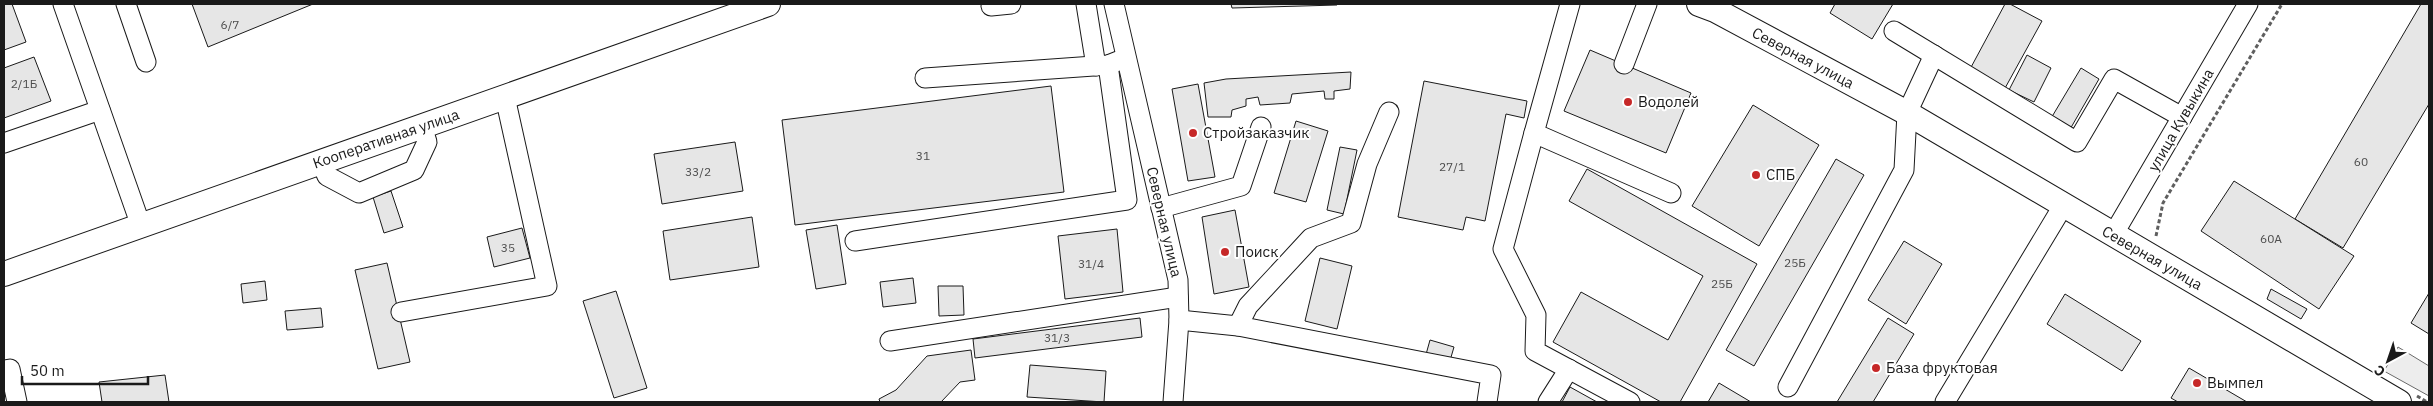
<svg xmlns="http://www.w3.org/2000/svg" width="2433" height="406" viewBox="0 0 2433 406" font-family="'IBM Plex Sans',sans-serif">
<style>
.built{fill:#ededed;stroke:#6a6a6a}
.building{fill:#e6e6e6;stroke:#1a1a1a}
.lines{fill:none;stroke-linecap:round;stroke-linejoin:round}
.minor-casing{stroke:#1a1a1a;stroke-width:21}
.major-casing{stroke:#1a1a1a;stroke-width:26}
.path{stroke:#5f5f5f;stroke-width:3;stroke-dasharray:4 2.5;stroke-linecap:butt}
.minor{stroke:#fff;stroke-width:19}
.major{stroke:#fff;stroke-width:24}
.poi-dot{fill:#c62828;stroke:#fff;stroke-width:2}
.labels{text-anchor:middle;stroke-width:4;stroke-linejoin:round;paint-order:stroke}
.number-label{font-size:12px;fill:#4d4d4d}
.street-label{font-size:15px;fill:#1a1a1a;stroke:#fff}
.poi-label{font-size:15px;fill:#1a1a1a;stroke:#fff;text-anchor:start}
</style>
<rect width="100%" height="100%" fill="#fff"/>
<path class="built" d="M 2398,347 L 2429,366 L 2429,396 L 2384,371 Z"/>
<g class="building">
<path d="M 4,4 L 12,4 L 26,42 L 4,50 Z"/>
<path d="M 192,4 L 313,4 L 208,47 Z"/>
<path d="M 1231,4 L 1337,4 L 1337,5 L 1232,8 Z"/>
<path d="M 1835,4 L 1893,4 L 1872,39 L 1830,13 Z"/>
<path d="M 2005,4 L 2010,4 L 2042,21 L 2004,90 L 1969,71 Z"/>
<path d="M 2421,4 L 2429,4 L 2429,104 L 2343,248 L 2295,219 Z"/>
<path d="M 1590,50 L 1691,93 L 1666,153 L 1564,111 Z"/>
<path d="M 2027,55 L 2051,68 L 2034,102 L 2009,90 Z"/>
<path d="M 34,57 L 51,101 L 4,118 L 4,68 Z"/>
<path d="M 2081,68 L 2099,79 L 2069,131 L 2050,120 Z"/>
<path d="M 1351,72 L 1350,89 L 1334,91 L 1334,99 L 1325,99 L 1324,91 L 1292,94 L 1290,103 L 1260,105 L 1258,97 L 1246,99 L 1246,106 L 1232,110 L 1231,117 L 1208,117 L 1204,83 L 1226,79 Z"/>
<path d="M 1424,81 L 1527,101 L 1524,118 L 1506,114 L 1485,221 L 1466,217 L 1463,230 L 1398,217 Z"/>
<path d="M 1198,84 L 1215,177 L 1188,181 L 1172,89 Z"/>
<path d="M 1051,86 L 1064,192 L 795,225 L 782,120 Z"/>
<path d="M 1753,105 L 1819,145 L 1759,246 L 1692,206 Z"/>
<path d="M 1296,121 L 1328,131 L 1306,202 L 1274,193 Z"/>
<path d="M 735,142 L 743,191 L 662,204 L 654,154 Z"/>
<path d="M 1340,147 L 1357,150 L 1344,214 L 1327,210 Z"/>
<path d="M 1836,159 L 1864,175 L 1754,366 L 1726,350 Z"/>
<path d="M 1587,169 L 1757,264 L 1680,402 L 1661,402 L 1553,342 L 1581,292 L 1668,340 L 1703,276 L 1569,201 Z"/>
<path d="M 2234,181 L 2354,256 L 2319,309 L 2201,231 Z"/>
<path d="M 391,191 L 403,227 L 384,233 L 373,197 Z"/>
<path d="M 1235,210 L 1249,287 L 1214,294 L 1202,217 Z"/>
<path d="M 752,217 L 759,267 L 670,280 L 663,231 Z"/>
<path d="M 837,225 L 846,284 L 816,289 L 806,230 Z"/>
<path d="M 522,228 L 530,258 L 494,267 L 487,237 Z"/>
<path d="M 1117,229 L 1123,292 L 1065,299 L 1058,236 Z"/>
<path d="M 1904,241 L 1942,264 L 1906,324 L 1868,300 Z"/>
<path d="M 1320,258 L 1352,266 L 1337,329 L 1305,321 Z"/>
<path d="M 387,263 L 410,362 L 378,369 L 355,270 Z"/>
<path d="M 913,278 L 916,303 L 883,307 L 880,282 Z"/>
<path d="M 265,281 L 267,300 L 243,303 L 241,284 Z"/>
<path d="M 938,286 L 963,286 L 964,315 L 939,316 Z"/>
<path d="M 2271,289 L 2307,309 L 2301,319 L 2267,299 Z"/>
<path d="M 616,291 L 647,388 L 614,398 L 583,301 Z"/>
<path d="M 2429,293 L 2429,334 L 2411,323 Z"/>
<path d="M 2065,294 L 2141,341 L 2122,371 L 2047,324 Z"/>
<path d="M 321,308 L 323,327 L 287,330 L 285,311 Z"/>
<path d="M 1140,318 L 1142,337 L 975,358 L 973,339 Z"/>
<path d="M 1888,318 L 1914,334 L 1873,402 L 1837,402 Z"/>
<path d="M 1430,340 L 1454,347 L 1449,364 L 1425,358 Z"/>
<path d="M 971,350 L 975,380 L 960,382 L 941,402 L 880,402 L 879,399 L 896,390 L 927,356 Z"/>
<path d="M 1030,365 L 1106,371 L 1104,402 L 1027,397 Z"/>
<path d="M 2189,368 L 2247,402 L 2178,402 L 2171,398 Z"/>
<path d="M 165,375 L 169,402 L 102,402 L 99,382 Z"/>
<path d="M 1719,383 L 1751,402 L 1708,402 Z"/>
<path d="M 1570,387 L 1597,402 L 1562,402 Z"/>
</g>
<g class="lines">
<defs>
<g id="minor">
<path d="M 63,4 L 141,226"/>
<path d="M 126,4 L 146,62"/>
<path d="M 1086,4 L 1096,66"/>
<path d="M 1114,4 L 1178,280 L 1179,320 L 1173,402"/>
<path d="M 1570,4 L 1534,133 L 1671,193"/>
<path d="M 991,6 L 1011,4"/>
<path d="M 1894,31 L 2077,142 L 2114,79 L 2182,117"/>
<path d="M 1624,64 L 1647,4"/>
<path d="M 925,78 L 1108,65 L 1118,61"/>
<path d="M 1534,133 L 1503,249 L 1536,315 L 1535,351 L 1630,402"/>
<path d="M 4,143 L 100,110"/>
<path d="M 321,162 L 327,176 L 359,193 L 414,170 L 427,142 L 422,126"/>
<path d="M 1161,208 L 1241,186 L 1261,127"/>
<path d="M 2113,235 L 2248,4"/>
<path d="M 855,241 L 1127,200 L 1108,65"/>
<path d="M 401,312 L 547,286 L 505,97"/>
<path d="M 1179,320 L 1238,326 L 1248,306 L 1311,238 L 1351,223 L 1367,164 L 1389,112"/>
<path d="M 1238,326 L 1491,375 L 1487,402"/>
<path d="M 890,341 L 1178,297"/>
<path d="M 4,370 L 10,369 L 17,402"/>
<path d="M 1788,387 L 1904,170 L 1907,113 L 1934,55"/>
<path d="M 1548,402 L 1569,369"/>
<path d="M 1945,402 L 2063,206"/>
</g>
<g id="major">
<path d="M 1699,4 L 1715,10 L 1907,113 L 2399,402"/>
<path d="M 4,274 L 768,4"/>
</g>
</defs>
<use href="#minor" class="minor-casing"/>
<use href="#major" class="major-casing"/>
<g class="path">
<path d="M 2156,236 L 2163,203 L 2282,4"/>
<path d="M 2417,396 L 2427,402"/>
</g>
<use href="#minor" class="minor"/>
<use href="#major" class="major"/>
</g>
<g class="poi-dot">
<circle cx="1628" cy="102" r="5"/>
<circle cx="1193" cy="133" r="5"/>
<circle cx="1756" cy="175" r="5"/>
<circle cx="1225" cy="252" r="5"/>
<circle cx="1876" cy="368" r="5"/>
<circle cx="2197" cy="383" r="5"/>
</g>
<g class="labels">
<g class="number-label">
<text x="230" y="29">6/7</text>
<text x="24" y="88">2/1Б</text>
<text x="923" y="160">31</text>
<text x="2361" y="166">60</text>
<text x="1452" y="171">27/1</text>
<text x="698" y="176">33/2</text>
<text x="2271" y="243">60А</text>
<text x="508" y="252">35</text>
<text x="1795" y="267">25Б</text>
<text x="1091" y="268">31/4</text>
<text x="1722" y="288">25Б</text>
<text x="1057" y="342">31/3</text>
</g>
<g class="street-label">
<text transform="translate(1803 58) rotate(28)" y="5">Северная улица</text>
<text transform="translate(2181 120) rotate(-60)" y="5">улица Кувыкина</text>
<text transform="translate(386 139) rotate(-19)" y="5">Кооперативная улица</text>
<text transform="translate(1164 222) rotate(77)" y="5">Северная улица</text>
<text transform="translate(2152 258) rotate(30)" y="5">Северная улица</text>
</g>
<g class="poi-label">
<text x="1638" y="107">Водолей</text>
<text x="1203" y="138">Стройзаказчик</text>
<text x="1766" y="180">СПБ</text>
<text x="1235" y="257">Поиск</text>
<text x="1886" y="373">База фруктовая</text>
<text x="2207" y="388">Вымпел</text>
</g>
</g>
<rect width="2433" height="406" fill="none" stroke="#1a1a1a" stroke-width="10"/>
<g transform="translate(2388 361) rotate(220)" stroke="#ffffff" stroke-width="4" paint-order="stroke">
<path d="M0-4L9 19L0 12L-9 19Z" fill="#1a1a1a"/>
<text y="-8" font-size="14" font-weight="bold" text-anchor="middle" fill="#1a1a1a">С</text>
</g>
<path d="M22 376v8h126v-8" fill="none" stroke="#1a1a1a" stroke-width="2.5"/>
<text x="30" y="376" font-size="15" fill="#1a1a1a" stroke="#ffffff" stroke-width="4" paint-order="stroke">50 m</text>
</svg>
